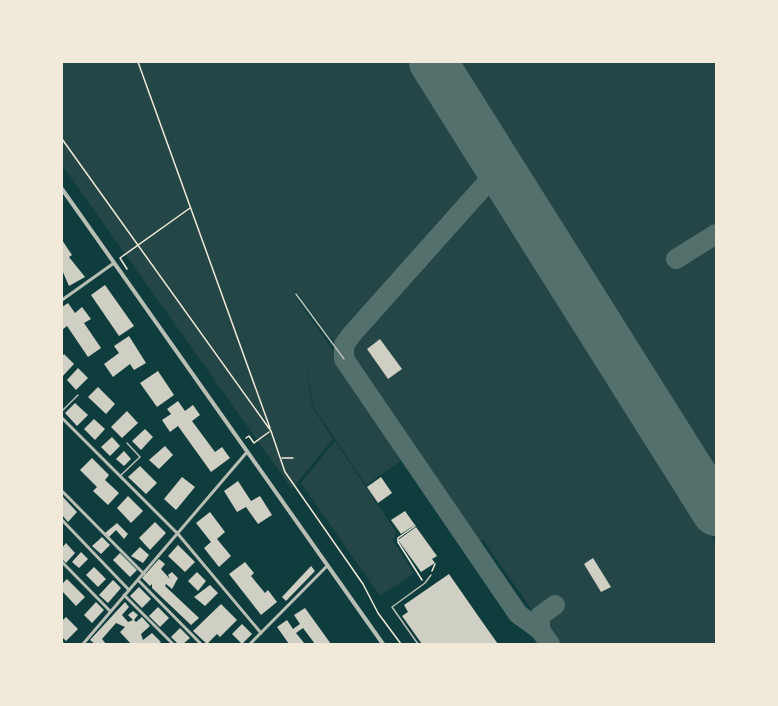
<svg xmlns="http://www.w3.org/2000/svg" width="778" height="706" viewBox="0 0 778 706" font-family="'PT Sans Narrow',sans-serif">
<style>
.green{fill:#244646}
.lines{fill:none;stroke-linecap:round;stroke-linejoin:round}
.taxiway{stroke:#53706d;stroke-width:20}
.runway{stroke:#53706d;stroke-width:48}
.building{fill:#cfcfc3}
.path{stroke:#f1e9da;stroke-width:1.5}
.service{stroke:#b8beb3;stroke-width:1.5}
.minor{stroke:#b8beb3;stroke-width:3}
.tertiary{stroke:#b8beb3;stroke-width:4}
</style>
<rect width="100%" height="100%" fill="#0f3d3e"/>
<g class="green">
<path d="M 62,62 L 413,62 L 485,176 L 336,345 L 295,290 L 296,297 L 407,457 L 366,485 L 313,406 L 305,355 L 312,406 L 333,439 L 292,489 L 62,165 Z"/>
<path d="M 452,62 L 716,62 L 716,481 Z"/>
<path d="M 492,187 L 716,544 L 716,644 L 561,644 L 539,615 L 537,617 L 483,540 L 477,544 L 347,357 C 348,332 443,235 465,210 L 468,212 Z"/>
<path d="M 335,441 L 396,532 L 393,541 L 414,573 L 380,596 L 301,483 Z"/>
</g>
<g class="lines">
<g class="taxiway">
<path d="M 500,168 L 352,334 L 344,345 L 344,359 L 518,614 L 540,630 L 550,644"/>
<path d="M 676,259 L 716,234"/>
<path d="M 540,630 L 540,616 L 555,605"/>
</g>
<path class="runway" d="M 433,62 L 716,512"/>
</g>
<g class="building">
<path d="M 62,240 L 72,255 L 69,257 L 85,277 L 69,286 L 62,270 Z"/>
<path d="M 105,285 L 134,326 L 119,336 L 91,295 Z"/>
<path d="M 68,303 L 75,313 L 82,307 L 91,319 L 84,323 L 101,348 L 88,357 L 67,326 L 62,330 L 62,307 Z"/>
<path d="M 129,336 L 146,363 L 134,370 L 130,364 L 113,377 L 104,364 L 119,353 L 114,346 Z"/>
<path d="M 380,339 L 402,369 L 388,379 L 367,349 Z"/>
<path d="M 64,354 L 74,364 L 62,377 L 62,357 Z"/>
<path d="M 78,368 L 88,378 L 76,390 L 67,380 Z"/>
<path d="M 158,371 L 174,395 L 157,407 L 140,383 Z"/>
<path d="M 98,387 L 115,404 L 106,414 L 88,397 Z"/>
<path d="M 178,401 L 185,411 L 193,405 L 200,415 L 192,421 L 215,452 L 222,447 L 230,458 L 211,472 L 178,426 L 170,432 L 162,420 L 171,414 L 167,409 Z"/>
<path d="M 75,403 L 88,415 L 77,426 L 65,413 Z"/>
<path d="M 127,411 L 138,423 L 122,438 L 111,427 Z"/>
<path d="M 94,419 L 105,429 L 95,440 L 84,429 Z"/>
<path d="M 145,429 L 153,437 L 141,450 L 132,441 Z"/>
<path d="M 112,437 L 120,446 L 110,456 L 101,447 Z"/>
<path d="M 165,446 L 173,455 L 159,469 L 149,460 Z"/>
<path d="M 124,451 L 131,459 L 124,466 L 116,459 Z"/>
<path d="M 92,458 L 109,475 L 105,480 L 119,493 L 108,505 L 93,491 L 97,487 L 80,470 Z"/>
<path d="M 140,466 L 157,483 L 146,494 L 128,477 Z"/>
<path d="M 182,477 L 195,487 L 176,510 L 164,499 Z"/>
<path d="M 381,477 L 392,493 L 378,503 L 367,487 Z"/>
<path d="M 238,481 L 251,501 L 260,496 L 272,515 L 258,524 L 246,507 L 237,512 L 224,491 Z"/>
<path d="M 128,496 L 143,511 L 131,523 L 117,508 Z"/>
<path d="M 63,497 L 77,512 L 68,522 L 62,515 Z"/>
<path d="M 405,511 L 415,525 L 401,534 L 391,520 Z"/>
<path d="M 210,512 L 225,532 L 217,539 L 231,556 L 219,567 L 204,548 L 211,542 L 196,523 Z"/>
<path d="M 155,522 L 166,533 L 150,550 L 139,538 Z"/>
<path d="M 117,523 L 128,534 L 124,539 L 116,530 L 109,537 L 105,533 Z"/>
<path d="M 416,527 L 437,556 L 432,559 L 435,563 L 421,572 L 398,540 Z"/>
<path d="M 102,537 L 110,545 L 101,554 L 92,546 Z"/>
<path d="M 66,543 L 75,553 L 66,563 L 62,559 L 62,548 Z"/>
<path d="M 178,545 L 195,562 L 185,572 L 168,556 Z"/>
<path d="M 140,547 L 149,555 L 143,563 L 131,556 Z"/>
<path d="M 81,552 L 88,559 L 79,568 L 72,562 Z"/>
<path d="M 120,553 L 137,570 L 130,577 L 113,560 Z"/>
<path d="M 593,558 L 611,587 L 601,592 L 584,564 Z"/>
<path d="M 159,559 L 165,564 L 161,569 L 170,579 L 168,575 L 172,572 L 178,578 L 172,589 L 166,584 L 165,586 L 199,618 L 191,625 L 152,588 L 152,584 L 150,586 L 142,578 Z"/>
<path d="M 245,562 L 254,573 L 251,576 L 265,593 L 268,590 L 277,602 L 261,615 L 229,574 Z"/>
<path d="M 311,566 L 315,571 L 286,601 L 282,597 Z"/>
<path d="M 94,567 L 106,579 L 98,587 L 86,575 Z"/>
<path d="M 197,572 L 206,581 L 198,591 L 188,581 Z"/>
<path d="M 449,574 L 481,620 L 498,644 L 422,644 L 402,616 L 408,612 L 404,605 Z"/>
<path d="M 67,579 L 85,597 L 76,606 L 62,591 L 62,584 Z"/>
<path d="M 113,580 L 121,588 L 108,603 L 99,595 Z"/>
<path d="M 210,585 L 218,593 L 205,606 L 194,597 Z"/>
<path d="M 139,587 L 151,599 L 142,608 L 130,596 Z"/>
<path d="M 96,602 L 104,610 L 92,623 L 84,615 Z"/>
<path d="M 125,602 L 129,607 L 122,615 L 128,622 L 133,620 L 128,615 L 133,611 L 138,615 L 134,620 L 136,622 L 142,617 L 150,626 L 141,634 L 143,640 L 152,633 L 161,642 L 158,644 L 131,644 L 120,632 L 125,627 L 116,623 L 102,639 L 106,644 L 95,644 L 90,640 Z"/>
<path d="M 221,604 L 237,620 L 220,637 L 217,634 L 207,644 L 193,631 Z"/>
<path d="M 158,607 L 169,618 L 160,627 L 149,616 Z"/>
<path d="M 305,608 L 331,644 L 315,644 L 303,628 L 296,633 L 305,644 L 289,644 L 277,627 L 287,620 L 293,629 L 300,624 L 294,615 Z"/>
<path d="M 66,617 L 78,629 L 66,641 L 62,637 L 62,621 Z"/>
<path d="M 242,624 L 252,634 L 242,644 L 232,634 Z"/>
<path d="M 180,628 L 190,638 L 183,644 L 178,644 L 171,637 Z"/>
</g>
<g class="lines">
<g class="path">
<path d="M 138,62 L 270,428"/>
<path d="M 62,139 L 271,431 L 285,472 L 363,584 L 378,613 L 401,644"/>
<path d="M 127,269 L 120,258 L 190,208"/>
<path d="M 246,438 L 249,436 L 254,443 L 269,432"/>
<path d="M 282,458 L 293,458"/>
<path d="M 415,526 L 398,538 L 398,542 L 422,580"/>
<path d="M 432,571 L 435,564"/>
</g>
<g class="service">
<path d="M 296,294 L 344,359"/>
<path d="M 62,411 L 78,395"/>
<path d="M 120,476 L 140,457 L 127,443"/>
<path d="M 418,644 L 392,607 L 425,583 L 431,575"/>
</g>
<g class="minor">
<path d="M 62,300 L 114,263"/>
<path d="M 62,418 L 178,534 L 261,633"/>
<path d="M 62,491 L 144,574"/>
<path d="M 62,520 L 129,590"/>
<path d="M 62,562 L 110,611"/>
<path d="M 138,580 L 201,644"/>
<path d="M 124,595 L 173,644"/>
<path d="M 62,643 L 63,644"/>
<path d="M 83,644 L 247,452"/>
<path d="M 250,644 L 327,566"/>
</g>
<path class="tertiary" d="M 62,189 L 383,644"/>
</g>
<rect width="778" height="706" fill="none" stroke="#f1e9da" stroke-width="126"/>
</svg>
